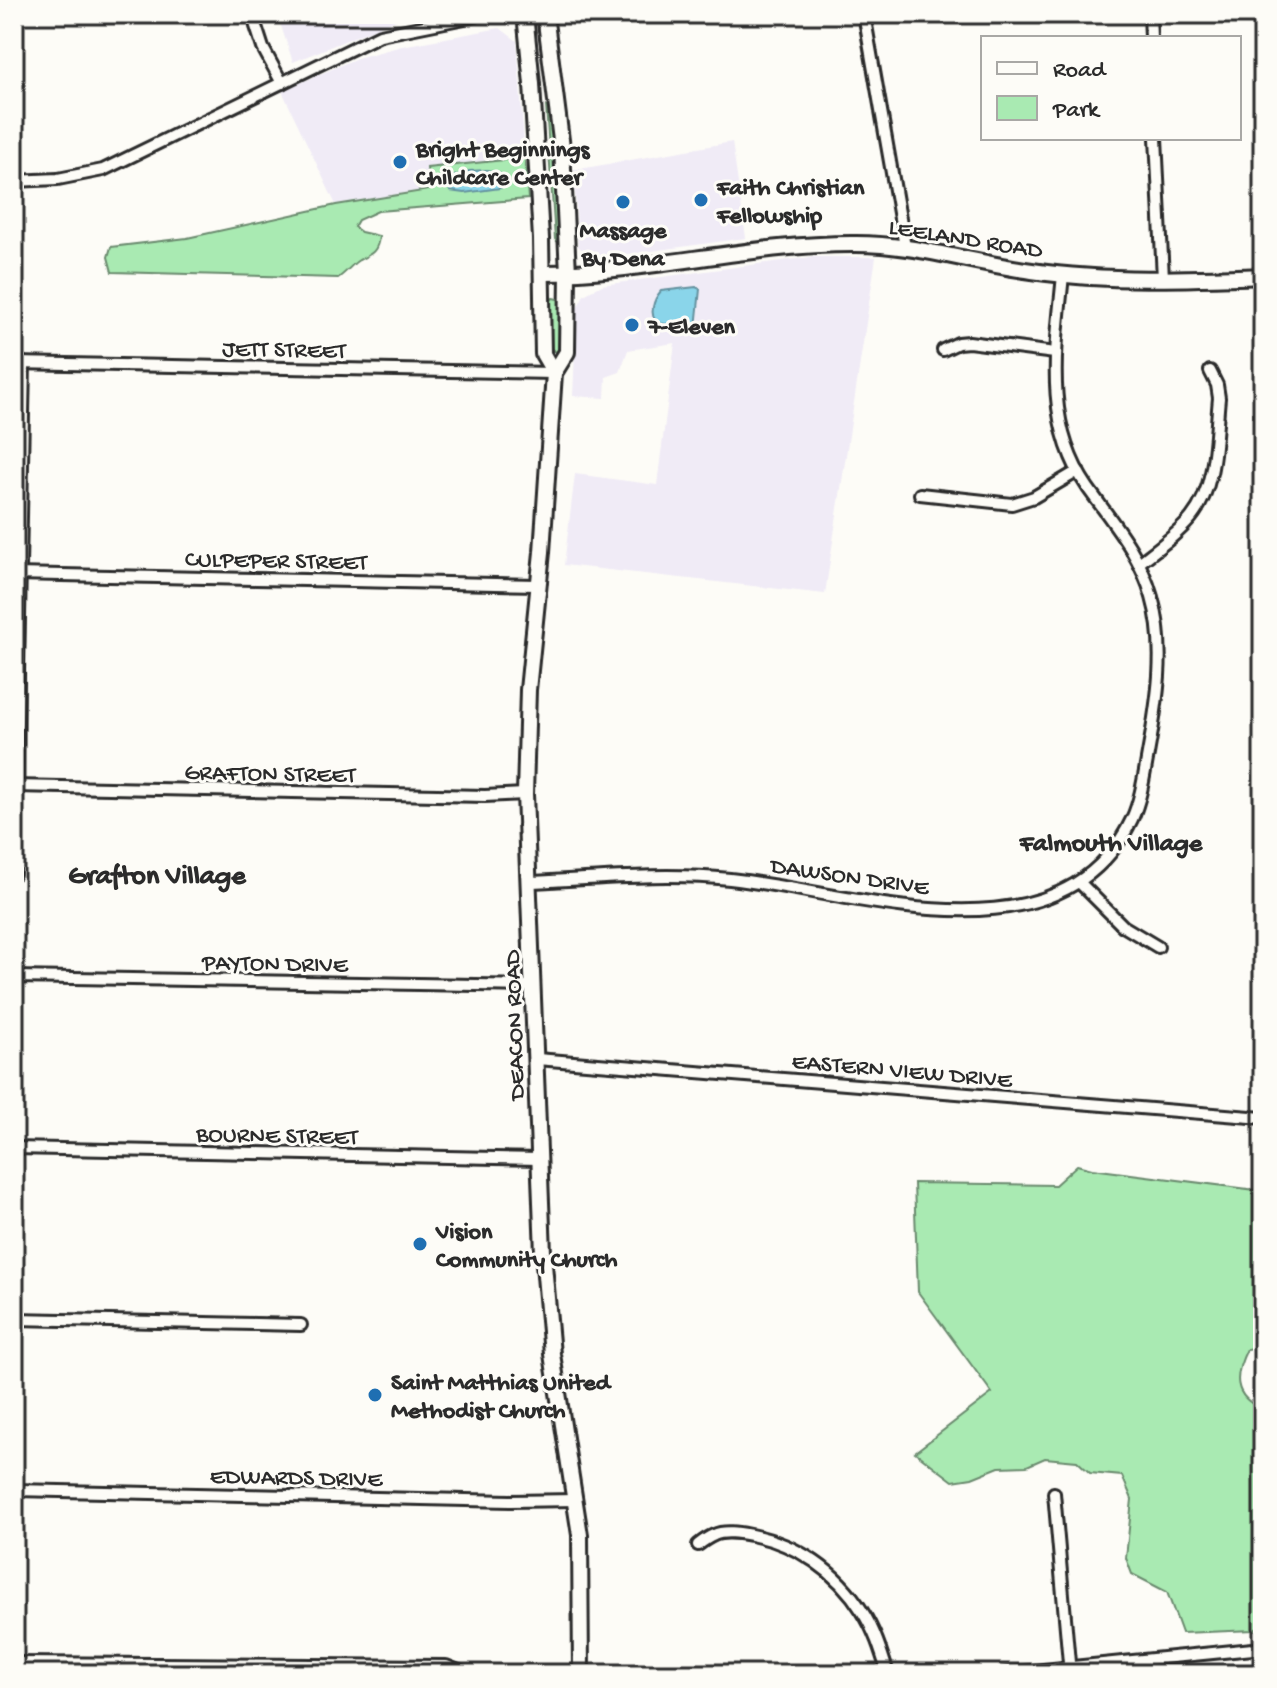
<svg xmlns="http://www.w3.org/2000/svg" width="1277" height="1688" viewBox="0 0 1277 1688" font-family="'Gochi Hand',sans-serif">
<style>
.built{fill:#f0ebf6}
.green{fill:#a9eab2;stroke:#6a8a6e;stroke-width:2}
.water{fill:#8ad5ea;stroke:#64919e;stroke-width:2}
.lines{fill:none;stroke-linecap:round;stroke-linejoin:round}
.street-casing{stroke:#2b2b2b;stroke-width:16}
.secondary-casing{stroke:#2b2b2b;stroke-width:20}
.street{stroke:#fdfcf7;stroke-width:10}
.secondary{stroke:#fdfcf7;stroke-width:14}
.poi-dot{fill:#1f6fb2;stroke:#fdfcf7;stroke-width:3}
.labels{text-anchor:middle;stroke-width:6;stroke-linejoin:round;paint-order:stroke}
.poi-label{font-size:24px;font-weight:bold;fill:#2b2b2b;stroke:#fdfcf7;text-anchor:start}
.street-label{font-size:24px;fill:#2b2b2b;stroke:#fdfcf7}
.neighbourhood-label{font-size:26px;font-weight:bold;fill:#2b2b2b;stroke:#fdfcf7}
.quarter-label{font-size:28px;font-weight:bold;fill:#2b2b2b;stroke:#fdfcf7}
</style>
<rect width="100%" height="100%" fill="#fdfcf7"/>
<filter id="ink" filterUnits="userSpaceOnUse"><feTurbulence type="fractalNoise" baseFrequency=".0125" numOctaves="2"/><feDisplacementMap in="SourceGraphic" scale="16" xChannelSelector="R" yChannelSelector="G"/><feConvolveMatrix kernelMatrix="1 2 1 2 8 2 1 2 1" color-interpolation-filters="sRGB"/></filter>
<g filter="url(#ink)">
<g class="built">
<path d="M 277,14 L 410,14 L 293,62 Z"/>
<path d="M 500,28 L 517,41 L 525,158 L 428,167 L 430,190 L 336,205 L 282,91 L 357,58 L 402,46 Z"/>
<path d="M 732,142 L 746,238 L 601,258 L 588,255 L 578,246 L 574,170 Z"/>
<path d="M 811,257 L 876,257 L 825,594 L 564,565 L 575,474 L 657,485 L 675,343 L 628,350 L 620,372 L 606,377 L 605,398 L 573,396 L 577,308 L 584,295 L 602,285 Z"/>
</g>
<g class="green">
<path d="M 546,106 L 558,158 L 561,241 L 558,242 L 555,239 Z"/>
<path d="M 525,158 L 528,199 L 378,211 L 358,220 L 354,227 L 361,232 L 379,236 C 378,251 372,254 359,260 C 352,264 346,273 338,278 L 112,272 L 108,257 L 111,247 L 187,238 L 336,205 L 429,190 L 427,168 Z"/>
<path d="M 553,298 L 562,300 L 561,345 L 556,352 L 549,347 L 549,303 Z"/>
<path d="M 1077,1165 L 1092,1169 L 1263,1191 L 1263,1244 L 1257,1261 L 1254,1285 L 1263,1298 L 1263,1347 L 1247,1349 C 1234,1375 1232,1397 1263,1409 L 1263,1624 L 1254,1630 L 1182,1633 L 1167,1592 L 1132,1574 L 1126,1558 L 1132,1499 L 1122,1476 L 1090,1473 L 1077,1461 L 1045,1458 L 1027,1466 L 999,1467 L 972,1478 L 953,1481 L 915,1452 L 992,1393 L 918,1292 L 914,1183 L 1055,1185 Z"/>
</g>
<g class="water">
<path d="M 487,170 L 500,174 L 501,188 L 464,193 L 450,191 L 449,178 L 469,171 Z"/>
<path d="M 696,287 L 700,289 L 696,328 L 657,323 C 649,314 653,300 661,291 Z"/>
</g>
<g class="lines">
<defs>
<g id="street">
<path d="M 252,14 L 263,48 L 282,83"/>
<path d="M 864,14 L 905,247"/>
<path d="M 1150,14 L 1151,38"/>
<path d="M 1156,138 L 1163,278"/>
<path d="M 14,181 L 58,179 L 103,170 L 380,35 L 485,14"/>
<path d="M 943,350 L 958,343 L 969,342 L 1055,353"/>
<path d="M 14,363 L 554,373"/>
<path d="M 920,494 L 1012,504 L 1034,497 L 1078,471"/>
<path d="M 1139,563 C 1157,549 1177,535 1191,518 C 1217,486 1215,437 1219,398 L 1217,385 L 1210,371"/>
<path d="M 14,574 L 538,585"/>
<path d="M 14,786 L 485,796 L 525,794"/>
<path d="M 14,874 L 24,363"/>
<path d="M 529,882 C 595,879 664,872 730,879 C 854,892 1061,969 1132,819 C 1141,799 1144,776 1148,754 C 1157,704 1167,648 1152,597 C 1140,554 1113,523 1088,488 C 1043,423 1056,348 1063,275"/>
<path d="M 1079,882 L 1123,926 L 1158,947"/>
<path d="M 14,977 L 534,986"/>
<path d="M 537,1059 L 1263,1118"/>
<path d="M 14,1148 L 540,1159"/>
<path d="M 14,1319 L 301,1325"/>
<path d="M 14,1490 L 510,1501 L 576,1500"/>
<path d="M 1054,1493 L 1070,1674"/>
<path d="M 698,1545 C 703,1541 709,1537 714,1535 C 725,1530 740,1533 751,1535 C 797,1544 837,1571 862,1611 C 875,1631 881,1651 888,1674"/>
<path d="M 14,1663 L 446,1666 L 466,1674"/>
<path d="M 1003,1674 L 1263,1648"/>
</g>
<g id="secondary">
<path d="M 525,14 L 532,84 L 541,239 L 543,354 L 554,373"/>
<path d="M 545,14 L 562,148 L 568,273 L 567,352 L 554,373 L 542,552 L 528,690 L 525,794 L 543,1253 L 552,1354 L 580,1535 L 581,1674"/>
<path d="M 543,273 C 646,273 748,244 852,244 C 913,243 972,263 1032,271 C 1108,282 1186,279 1263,276"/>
</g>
</defs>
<use href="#street" class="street-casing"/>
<use href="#secondary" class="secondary-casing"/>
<use href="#street" class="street"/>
<use href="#secondary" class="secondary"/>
</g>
</g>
<g class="poi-dot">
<circle cx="400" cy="162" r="8"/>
<circle cx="701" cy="200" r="8"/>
<circle cx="623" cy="202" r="8"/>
<circle cx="632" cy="325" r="8"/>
<circle cx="420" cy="1244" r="8"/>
<circle cx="375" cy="1395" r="8"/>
</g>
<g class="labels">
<g class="poi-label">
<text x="416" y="156">Bright Beginnings<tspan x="416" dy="28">Childcare Center</tspan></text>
<text x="717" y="194">Faith Christian<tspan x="717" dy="28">Fellowship</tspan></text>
<text x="623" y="237" text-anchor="middle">Massage<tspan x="623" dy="28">By Dena</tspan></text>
<text x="648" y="333">7-Eleven</text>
<text x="436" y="1238">Vision<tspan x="436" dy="28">Community Church</tspan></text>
<text x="391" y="1389">Saint Matthias United<tspan x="391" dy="28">Methodist Church</tspan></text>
</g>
<g class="street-label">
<text transform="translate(966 237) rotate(9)" y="8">LEELAND ROAD</text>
<text transform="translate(284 348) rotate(1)" y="8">JETT STREET</text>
<text transform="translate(276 559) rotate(1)" y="8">CULPEPER STREET</text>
<text transform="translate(270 772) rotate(1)" y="8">GRAFTON STREET</text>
<text transform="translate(850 875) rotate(8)" y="8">DAWSON DRIVE</text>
<text transform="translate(275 962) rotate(1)" y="8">PAYTON DRIVE</text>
<text transform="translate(513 1025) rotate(-92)" y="8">DEACON ROAD</text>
<text transform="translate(902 1069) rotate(5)" y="8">EASTERN VIEW DRIVE</text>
<text transform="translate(277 1134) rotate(1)" y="8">BOURNE STREET</text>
<text transform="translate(296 1476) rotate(1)" y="8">EDWARDS DRIVE</text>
</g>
<g class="neighbourhood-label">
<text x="1111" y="850">Falmouth Village</text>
</g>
<g class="quarter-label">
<text x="157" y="883">Grafton Village</text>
</g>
</g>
<rect width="1277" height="1688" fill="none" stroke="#fdfcf7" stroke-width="48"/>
<rect x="24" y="24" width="1229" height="1640" fill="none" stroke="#2b2b2b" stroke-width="3" filter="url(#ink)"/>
<rect x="981" y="36" width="260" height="104" fill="#fdfcf7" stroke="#a9a8a5" stroke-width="2"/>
<rect x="997" y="62" width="40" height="12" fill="#fdfcf7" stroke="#a9a8a5" stroke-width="2"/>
<text x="1053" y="76" font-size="24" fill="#2b2b2b">Road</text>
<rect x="997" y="96" width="40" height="24" fill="#a9eab2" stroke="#a9a8a5" stroke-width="2"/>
<text x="1053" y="116" font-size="24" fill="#2b2b2b">Park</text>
</svg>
